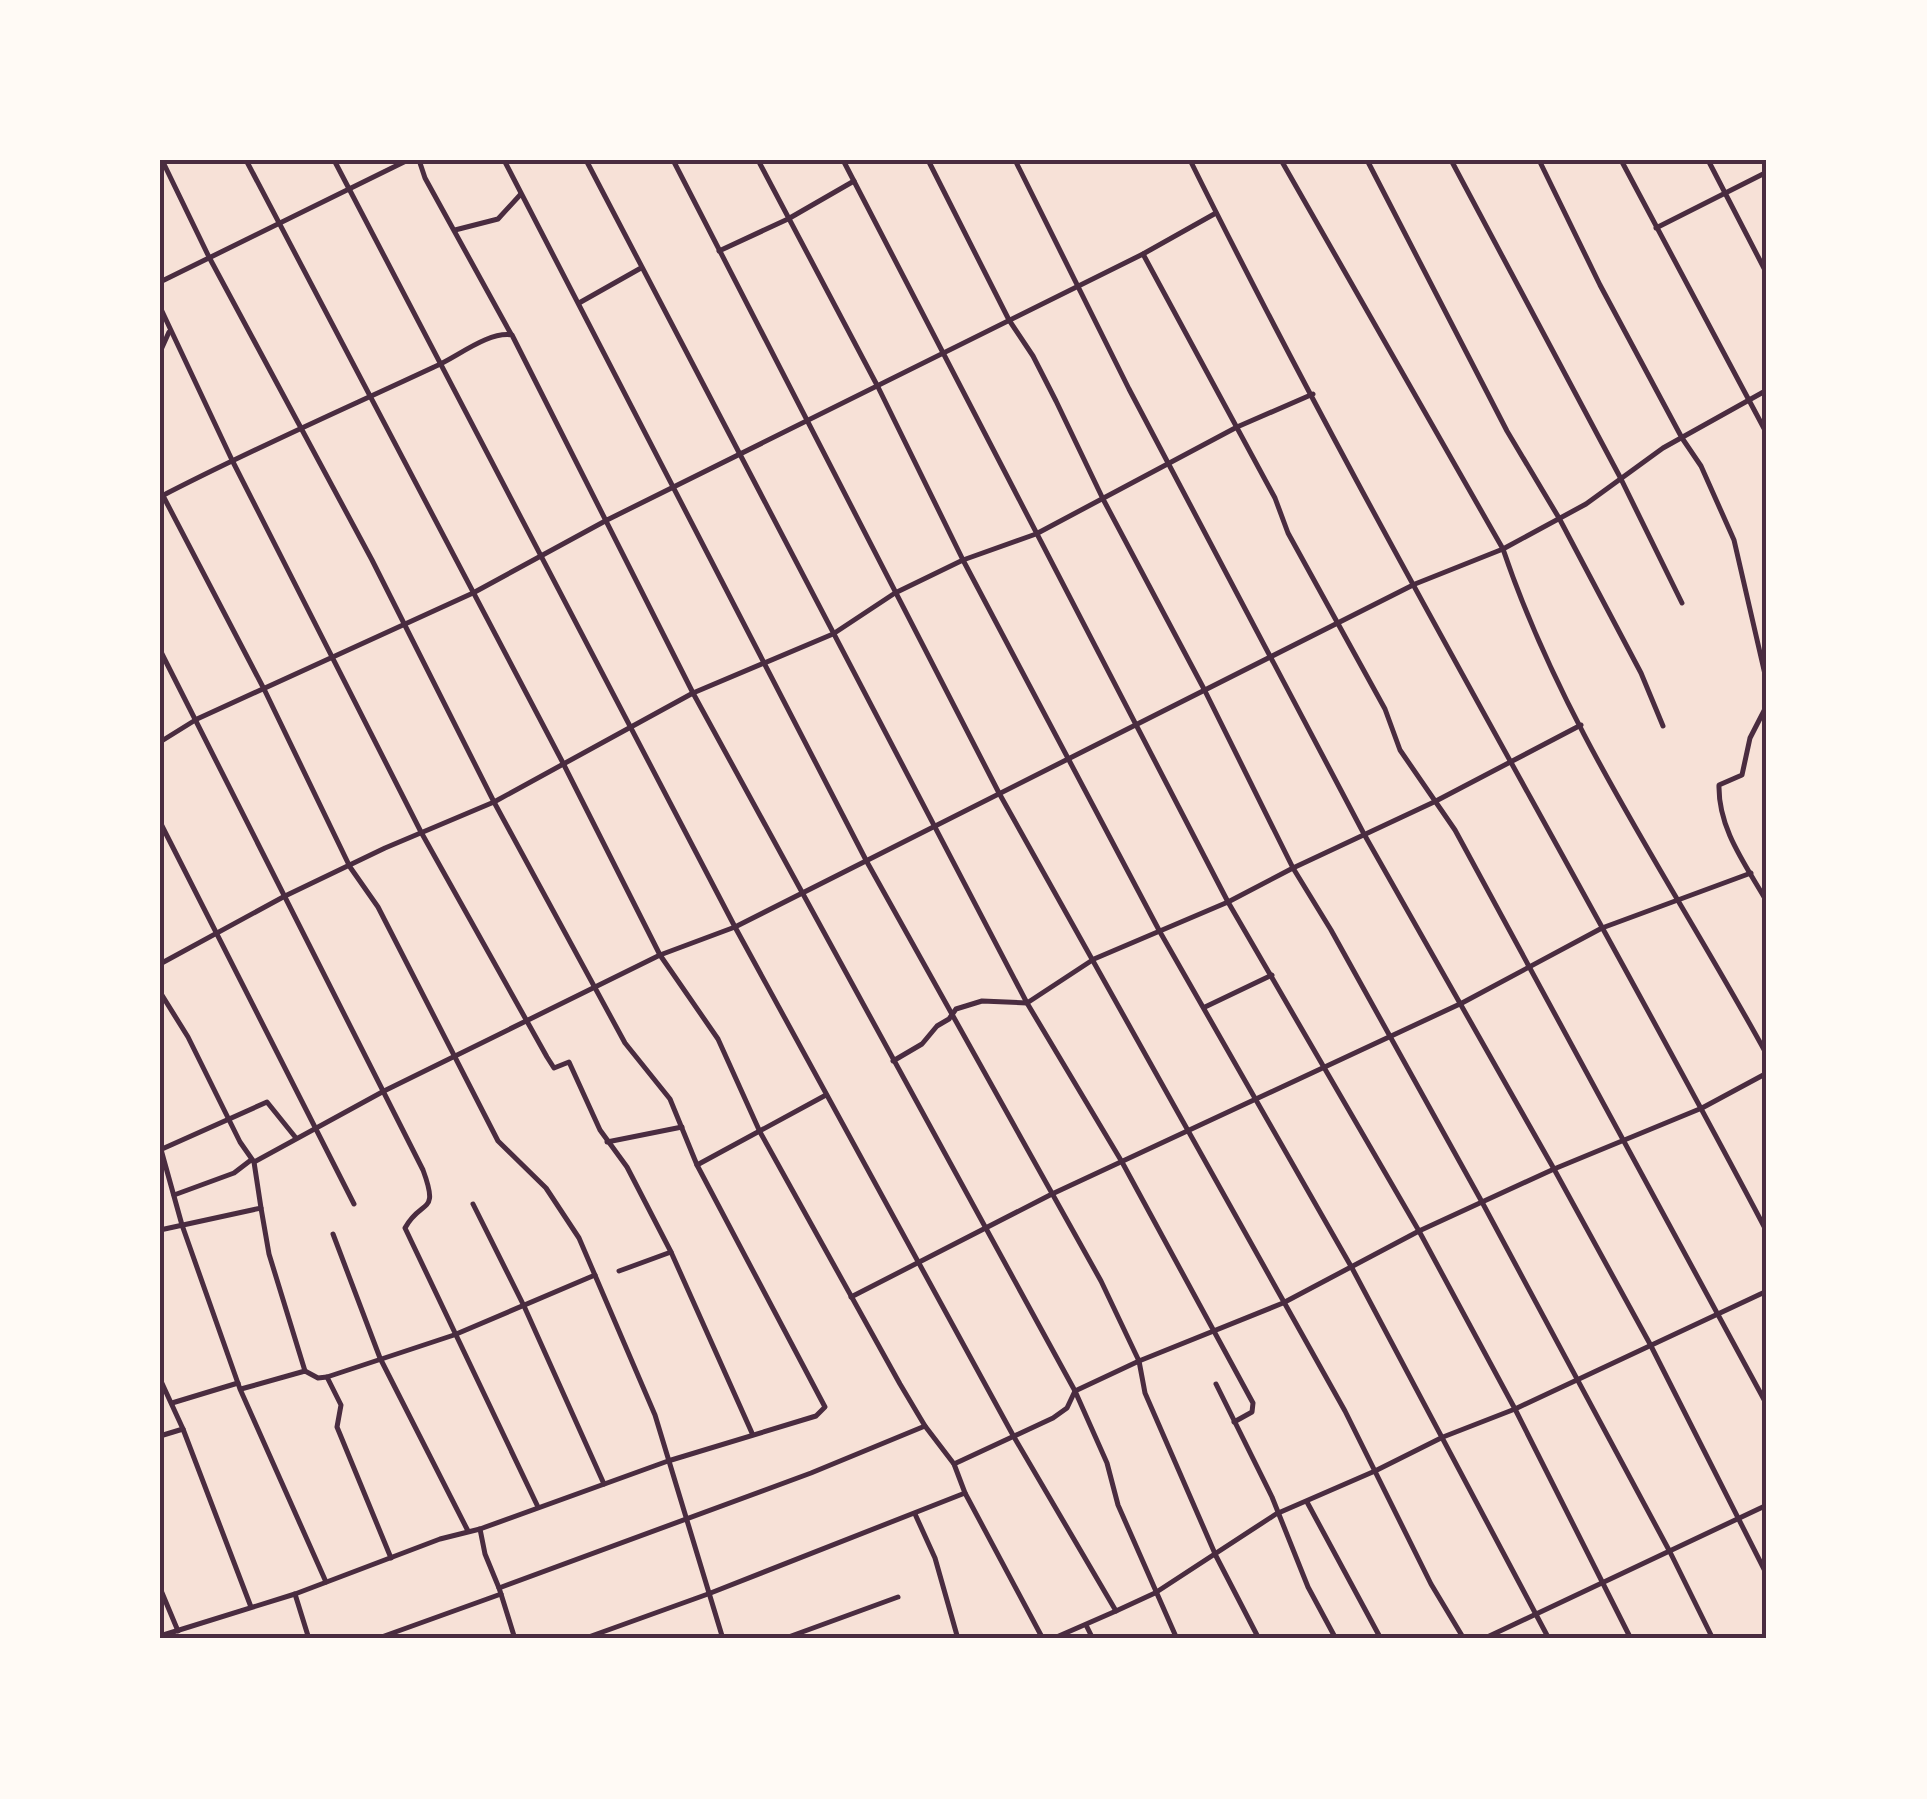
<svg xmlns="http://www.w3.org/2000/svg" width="1927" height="1799" viewBox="0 0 1927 1799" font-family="'Golos Text',sans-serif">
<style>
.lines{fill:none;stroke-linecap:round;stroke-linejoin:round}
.minor{stroke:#4a2c40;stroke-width:5}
.tertiary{stroke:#4a2c40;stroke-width:5}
.neatline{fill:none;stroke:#4a2c40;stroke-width:4}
</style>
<rect width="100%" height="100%" fill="#f7e1d7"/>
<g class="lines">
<g class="minor">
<path d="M 246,160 L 563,763 L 660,955 L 718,1039 L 760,1132 L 900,1384 L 925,1426 L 954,1464 L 965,1493 L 1043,1639"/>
<path d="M 334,160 L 735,927 L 1014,1437 L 1116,1611 L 1155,1593 L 1276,1514 L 1375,1471 L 1443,1437 L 1515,1409 L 1767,1291"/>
<path d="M 419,160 L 425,178 L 511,334"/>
<path d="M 504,160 L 867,862 L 1101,1281 L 1139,1361 L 1283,1303 L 1419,1231 L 1554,1169 L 1650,1344 L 1767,1575"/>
<path d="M 586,160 L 1027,1003 L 1122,1162 L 1253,1403 L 1252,1412 L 1234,1422"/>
<path d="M 673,160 L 999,793 L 1345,1411 L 1431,1584 L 1464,1639"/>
<path d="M 758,160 L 878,387 L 963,560 L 1160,932 L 1352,1268 L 1549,1639"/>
<path d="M 843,160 L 1228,902 L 1419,1231 L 1515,1409 L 1631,1639"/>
<path d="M 928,160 L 1009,320 L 1033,356 L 1056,401 L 1103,499 L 1204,689 L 1293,868 L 1331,930 L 1482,1202 L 1670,1552 L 1713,1639"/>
<path d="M 1015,160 L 1129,389 L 1364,834 L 1554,1169 L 1702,1108 L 1767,1073"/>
<path d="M 1281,160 L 1503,549 L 1586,504 L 1663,448 L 1767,390"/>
<path d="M 1367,160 L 1507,431 L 1559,518 L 1641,673 L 1663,726"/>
<path d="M 1451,160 L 1620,477 L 1682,603"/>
<path d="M 1539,160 L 1600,285 L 1682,438 L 1701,466 L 1734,540 L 1767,683"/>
<path d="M 1621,160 L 1767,434"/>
<path d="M 1708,160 L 1767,274"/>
<path d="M 1656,228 L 1767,172"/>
<path d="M 455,230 L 498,219 L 520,195"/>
<path d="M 719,251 L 788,219 L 854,181"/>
<path d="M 1143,254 L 1275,498 L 1288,533 L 1385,709 L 1400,750 L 1455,830 L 1767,1405"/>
<path d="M 160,282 L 408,160"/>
<path d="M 579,303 L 641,268"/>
<path d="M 160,307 L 232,460 L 421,832 L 547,1057 L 554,1068 L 569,1062 L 600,1130 L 627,1167 L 671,1252 L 752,1433"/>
<path d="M 160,352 L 169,332"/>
<path d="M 160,497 C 250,450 342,410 434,367 C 456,358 488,331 512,335 L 693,693 L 1075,1391 L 1139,1361 L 1145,1393 L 1216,1556 L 1259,1639"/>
<path d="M 160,650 L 423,1170 C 440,1216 421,1198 405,1228 L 538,1507"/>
<path d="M 1767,705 L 1750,738 L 1742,775 L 1719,785 C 1718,829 1746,865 1767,902"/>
<path d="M 160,742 L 197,719 L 473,593 L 607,520 L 1143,254 L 1216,213"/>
<path d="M 160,822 L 354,1204"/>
<path d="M 160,964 L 285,896 L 385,848 L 494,802 L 693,693 L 833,634 L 895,593 L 963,560 L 1036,534 L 1237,427 L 1313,394"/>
<path d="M 160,992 L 188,1037 L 240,1142 L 254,1162"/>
<path d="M 1205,1007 L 1272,975"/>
<path d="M 893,1061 L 922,1044 L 937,1026 L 949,1019 L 956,1009 L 982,1001 L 1027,1003 L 1094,959 L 1228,902 L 1293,868 L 1434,802 L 1581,725"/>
<path d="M 607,1142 L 682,1127"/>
<path d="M 160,1146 L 182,1225 L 240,1389 L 326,1582"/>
<path d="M 162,1149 L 267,1102 L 296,1138"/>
<path d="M 697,1165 L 826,1095"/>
<path d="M 174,1195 L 234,1173 L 251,1160"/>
<path d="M 473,1204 L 524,1306 L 604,1484"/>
<path d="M 261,1208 L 269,1254 L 305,1371"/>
<path d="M 160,1230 L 261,1208 L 254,1162 L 384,1091 L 660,955 L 735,927 L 1415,584 L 1503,549 C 1564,730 1676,888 1767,1055"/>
<path d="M 333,1234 L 380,1358 L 468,1531"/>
<path d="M 619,1271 L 671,1252"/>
<path d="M 851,1297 L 1052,1194 L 1462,1003 L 1602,928 L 1751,873"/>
<path d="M 327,1377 L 341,1405 L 337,1427 L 391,1558"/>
<path d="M 160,1379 L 183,1429 L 251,1607"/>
<path d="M 1216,1384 L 1272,1497 L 1308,1587 L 1336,1639"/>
<path d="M 241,1389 L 305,1371 L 318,1378 L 327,1377 L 454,1335 L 595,1275"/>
<path d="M 1075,1391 L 1107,1463 L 1118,1505 L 1177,1639"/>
<path d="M 172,1403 L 238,1383"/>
<path d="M 160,1436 L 183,1429"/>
<path d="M 954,1464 L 1053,1418 L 1067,1408 L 1075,1391"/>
<path d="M 1307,1502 L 1381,1639"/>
<path d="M 915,1514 L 935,1558 L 958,1639"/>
<path d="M 480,1529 L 485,1554 L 499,1588"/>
<path d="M 160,1588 L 178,1631"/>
<path d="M 295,1594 L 309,1639"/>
<path d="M 501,1594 L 515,1639"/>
<path d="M 1086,1625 L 1093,1639"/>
<path d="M 160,1636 L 295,1594 L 440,1539 L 480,1529 L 668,1461 L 816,1416 L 825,1407 L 697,1165 L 670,1099 L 625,1043 L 494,802 L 372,560 L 209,257 L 162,160"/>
<path d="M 376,1639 L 501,1594 L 499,1588 L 811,1473 L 925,1426"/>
<path d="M 583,1639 L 708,1594 L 965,1493"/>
<path d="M 783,1639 L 898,1597"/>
<path d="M 1052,1639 L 1116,1611"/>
<path d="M 1483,1639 L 1767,1505"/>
</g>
<g class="tertiary">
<path d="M 1190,160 C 1370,523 1578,873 1767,1232"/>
<path d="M 160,490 L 265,691 L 350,867 L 378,907 L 498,1141 L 546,1188 L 579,1238 L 655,1415 L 723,1639"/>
</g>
</g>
<rect width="1927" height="1799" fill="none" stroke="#fffaf5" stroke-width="325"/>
<rect x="162" y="162" width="1602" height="1474" class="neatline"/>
</svg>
